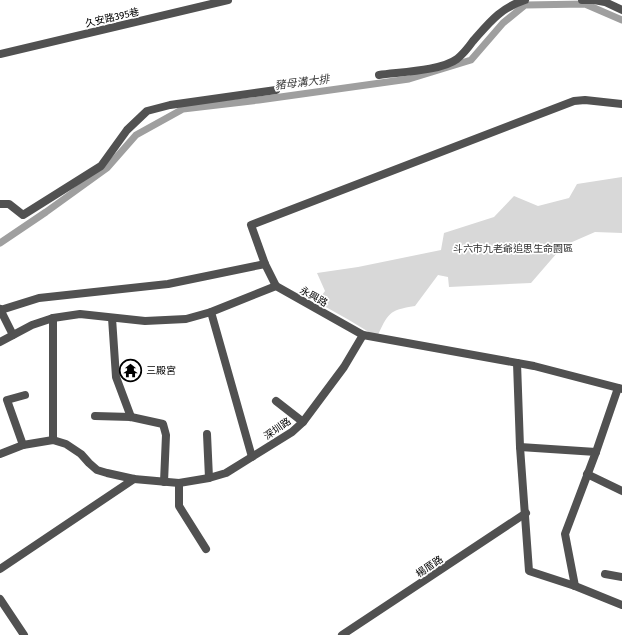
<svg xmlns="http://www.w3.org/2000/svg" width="622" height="635" viewBox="0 0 622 635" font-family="'Fira Sans','Noto Sans TC',sans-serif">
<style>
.green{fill:#d8d8d8}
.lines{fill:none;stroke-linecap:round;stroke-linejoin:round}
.canal{stroke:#9f9f9f;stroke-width:7}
.minor{stroke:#515151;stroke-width:8}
.labels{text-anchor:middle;stroke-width:3.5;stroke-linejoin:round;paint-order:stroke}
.street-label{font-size:10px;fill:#000;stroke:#fff}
.park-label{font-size:10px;fill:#2f2f2f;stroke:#fff}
.poi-label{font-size:10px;fill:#000;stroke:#fff;text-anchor:start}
.water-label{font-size:11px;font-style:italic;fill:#404040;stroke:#fff}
</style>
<rect width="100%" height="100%" fill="#fff"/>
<path class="green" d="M 622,177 L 622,233 L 595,232 L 563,246 L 531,283 L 449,287 L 448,277 L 438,275 L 415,306 C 388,310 388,314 377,337 L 349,320 L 317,302 L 325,291 L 317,273 L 358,267 L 441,250 L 444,233 L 494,217 L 514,196 L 538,206 L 569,198 L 577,184 Z"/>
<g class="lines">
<path class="canal" d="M 0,243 L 46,212 L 107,168 L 136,135 L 183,109 L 259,100 L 409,79 L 471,60 L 503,23 L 525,5 L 585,4 L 622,20"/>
<g class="minor">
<path d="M 582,0 L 592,0"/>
<path d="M 594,0 L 605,2 L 622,10"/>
<path d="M 0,54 L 228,0"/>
<path d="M 379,75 C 399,72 441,71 457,59 C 463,54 468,48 473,41 C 489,23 500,8 525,0"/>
<path d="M 0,204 L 9,204 L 23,215 L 101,166 L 127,130 L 147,111 L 170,105 L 276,90"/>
<path d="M 276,286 L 265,264 L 251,225 L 574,101 L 585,100 L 622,104"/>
<path d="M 0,309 L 13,335"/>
<path d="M 1,310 L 39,298 L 168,284 L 265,264"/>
<path d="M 211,312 L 252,457"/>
<path d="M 112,318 L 116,377 L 131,417"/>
<path d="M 0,342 L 32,325 L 53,318 L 80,314 L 145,321 L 186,319 L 211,312 L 276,286 L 363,335 L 534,366 L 622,389"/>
<path d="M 517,363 L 520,447 L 529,571 L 575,586 L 622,605"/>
<path d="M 276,401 L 303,422"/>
<path d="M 95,416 L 131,417 L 163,424 L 166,435 L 164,482"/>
<path d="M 207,434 L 209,478"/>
<path d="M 53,440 L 53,318"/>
<path d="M 23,445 L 7,400 L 25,395"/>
<path d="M 520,447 L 596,452"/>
<path d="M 0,454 L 23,445 L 53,440 L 66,444 L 81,454 L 89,463 L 97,470 L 107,473 L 134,479 L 179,483 L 209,478 L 226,473 L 292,432 L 303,422 L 344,367 L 363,335"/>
<path d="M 587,474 L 622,491"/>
<path d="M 179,483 L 179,506 L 206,549"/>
<path d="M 0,569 L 134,479"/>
<path d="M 605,574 L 622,577"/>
<path d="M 575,586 L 565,534 L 596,452 L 618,388"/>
<path d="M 0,599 L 24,635"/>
<path d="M 342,635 L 526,513"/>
</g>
</g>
<defs>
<symbol id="temple-ring" viewBox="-11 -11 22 22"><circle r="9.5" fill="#fff" stroke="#000" stroke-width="1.5"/><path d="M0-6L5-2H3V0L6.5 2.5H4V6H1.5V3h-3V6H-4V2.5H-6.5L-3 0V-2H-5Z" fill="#000"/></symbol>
</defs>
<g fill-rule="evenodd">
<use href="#temple-ring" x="118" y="358" width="25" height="25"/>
</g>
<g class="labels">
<g class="street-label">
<text transform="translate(112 17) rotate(-13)" y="4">久安路395巷</text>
<text transform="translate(314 296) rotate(29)" y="4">永興路</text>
<text transform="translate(277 428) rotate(-35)" y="4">深圳路</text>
<text transform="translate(429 566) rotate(-34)" y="4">楊厝路</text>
</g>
<g class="park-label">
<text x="513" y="252">斗六市九老爺追思生命園區</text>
</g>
<g class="poi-label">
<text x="146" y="374">三殿宮</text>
</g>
<g class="water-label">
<text transform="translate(302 82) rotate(-7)" y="4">豬母溝大排</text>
</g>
</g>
</svg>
